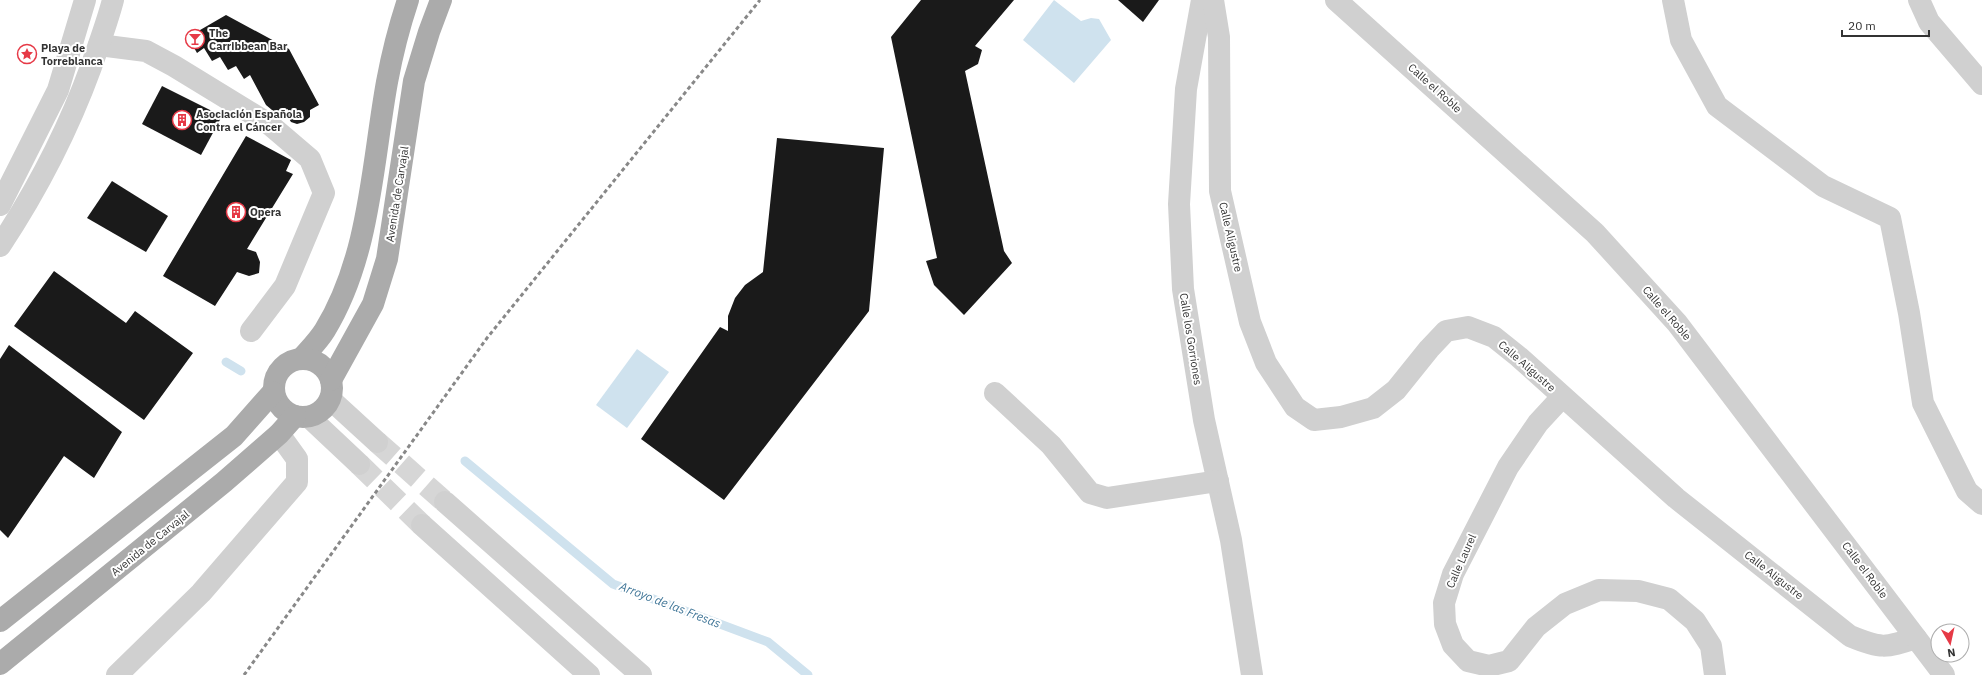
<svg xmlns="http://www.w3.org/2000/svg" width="1982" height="675" viewBox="0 0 1982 675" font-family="'IBM Plex Sans',sans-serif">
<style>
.water{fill:#cfe2ee}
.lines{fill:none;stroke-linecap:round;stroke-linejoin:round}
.stream{stroke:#cfe2ee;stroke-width:9}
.building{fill:#1a1a1a}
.minor-tunnel{stroke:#d6d6d6;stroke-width:22;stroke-dasharray:22 11;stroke-linecap:butt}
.minor{stroke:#d0d0d0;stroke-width:22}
.major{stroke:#ababab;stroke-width:22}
.rail{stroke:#888;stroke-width:3;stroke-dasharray:4 3;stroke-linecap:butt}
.labels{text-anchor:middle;stroke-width:4;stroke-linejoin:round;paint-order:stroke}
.poi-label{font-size:11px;font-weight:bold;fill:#333;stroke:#fff;text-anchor:start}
.street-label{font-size:11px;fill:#333;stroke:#fff}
.water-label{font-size:12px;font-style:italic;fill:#3f7597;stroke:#fff}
</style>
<rect width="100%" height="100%" fill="#fff"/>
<g class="water">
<path d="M 1054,0 L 1081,21 L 1091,18 L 1099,19 L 1111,40 L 1074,83 L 1023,40 Z"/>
<path d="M 637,349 L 669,372 L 627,428 L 596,405 Z"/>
</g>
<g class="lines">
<g class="stream">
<path d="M 226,362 L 241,371"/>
<path d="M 465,461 L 613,584 L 768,642 L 808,675"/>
</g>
</g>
<g class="building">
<path d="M 921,0 L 1014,0 L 975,46 L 982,50 L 978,64 L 965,71 L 1004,251 L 1012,263 L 964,315 L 934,285 L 926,261 L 937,258 L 891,37 Z"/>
<path d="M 1118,0 L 1159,0 L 1143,22 Z"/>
<path d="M 226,15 L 289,49 L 319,105 L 310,110 L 310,117 L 304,122 L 297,124 L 291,122 L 288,117 L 288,109 L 278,115 L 266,105 L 250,75 L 244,79 L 236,66 L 228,70 L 220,57 L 212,61 L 204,48 L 197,53 L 188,37 Z"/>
<path d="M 162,86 L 222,116 L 201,155 L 142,124 Z"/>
<path d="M 246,136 L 291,160 L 286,171 L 293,174 L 247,249 L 256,252 L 260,262 L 259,273 L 249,276 L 237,272 L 215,306 L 163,276 Z"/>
<path d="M 777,138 L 884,148 L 869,311 L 724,500 L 641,439 L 720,327 L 728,331 L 728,316 L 735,298 L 745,285 L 763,272 Z"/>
<path d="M 112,181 L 168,216 L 146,252 L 87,218 Z"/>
<path d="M 54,271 L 126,323 L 135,311 L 193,353 L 144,420 L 14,326 Z"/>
<path d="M 9,345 L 122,432 L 94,478 L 64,456 L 8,538 L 0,530 L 0,359 Z"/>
</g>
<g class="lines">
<g class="minor-tunnel">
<path d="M 377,442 L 445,502"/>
<path d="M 359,464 L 422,525"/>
</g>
<g class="minor">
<path d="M 1202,0 L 1186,89 L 1179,204 L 1183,289 L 1204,420 L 1231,540 L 1252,675"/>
<path d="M 1213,0 L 1219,37 L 1220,191 L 1250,322 L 1266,363 L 1295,407 L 1314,420 L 1341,417 L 1373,408 L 1396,390 L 1429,349 L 1446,331 L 1468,327 L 1494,337 L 1519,357 L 1676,498 L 1850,636 C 1881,649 1885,648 1916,638"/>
<path d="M 1336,0 L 1595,233 L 1677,323 L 1944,675"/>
<path d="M 1673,0 L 1681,40 L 1717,106 L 1823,186 L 1890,218 L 1909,313 L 1923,403 L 1967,491 L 1982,504"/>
<path d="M 1919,0 L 1929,22 L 1982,84"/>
<path d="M 99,45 L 146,51 L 174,66 L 269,124 L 310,159 L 324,193 L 285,286 L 251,331"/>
<path d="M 0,205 L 58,90 L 85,0"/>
<path d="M 0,246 C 37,190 68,130 91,67 C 99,44 107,23 113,0"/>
<path d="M 995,393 L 1051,445 L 1090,493 L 1107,498 L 1218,481"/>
<path d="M 1562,397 L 1538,423 L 1508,467 L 1453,574 L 1444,603 L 1445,624 L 1453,645 L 1468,661 L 1489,666 L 1509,661 L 1536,627 L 1565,604 L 1599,590 L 1638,591 L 1669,599 L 1695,621 L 1711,646 L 1715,675"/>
<path d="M 330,399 L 377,442"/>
<path d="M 309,417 L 359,464"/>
<path d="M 445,502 L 641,675"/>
<path d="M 422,525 L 589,675"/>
<path d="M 117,675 L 201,593 L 297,482 L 297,459 L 279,434"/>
</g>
<g class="major">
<path d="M 302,358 C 310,349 319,340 325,330 C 370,256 372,165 387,82 C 392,55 399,27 408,0"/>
<circle cx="303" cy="388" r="29"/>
<path d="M 331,380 L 373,304 L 387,259 L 414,81 L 429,32 L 441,0"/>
<path d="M 0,621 L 234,436 L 273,392"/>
<path d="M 0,664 L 224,482 L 279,434 L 295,416"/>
</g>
<path class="rail" d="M 244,675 L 487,338 L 760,0"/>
</g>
<defs>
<symbol id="bar-ring" viewBox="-11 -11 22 22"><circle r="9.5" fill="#fff" stroke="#e63946" stroke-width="1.5"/><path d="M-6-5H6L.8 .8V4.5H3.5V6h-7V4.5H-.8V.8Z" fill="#e63946"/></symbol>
<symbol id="sight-ring" viewBox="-11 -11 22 22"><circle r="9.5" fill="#fff" stroke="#e63946" stroke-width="1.5"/><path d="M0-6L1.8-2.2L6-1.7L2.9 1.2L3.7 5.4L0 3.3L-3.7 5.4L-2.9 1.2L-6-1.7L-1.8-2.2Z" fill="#e63946"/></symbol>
<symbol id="building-ring" viewBox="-11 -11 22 22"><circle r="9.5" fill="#fff" stroke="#e63946" stroke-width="1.5"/><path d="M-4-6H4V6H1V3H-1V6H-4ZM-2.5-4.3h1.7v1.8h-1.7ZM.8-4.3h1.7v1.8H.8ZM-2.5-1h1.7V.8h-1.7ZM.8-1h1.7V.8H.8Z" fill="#e63946"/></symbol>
</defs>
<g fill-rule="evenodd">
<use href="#bar-ring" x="184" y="28" width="22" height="22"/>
<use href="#sight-ring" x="16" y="43" width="22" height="22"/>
<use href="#building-ring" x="171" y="109" width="22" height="22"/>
<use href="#building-ring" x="225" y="201" width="22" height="22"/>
</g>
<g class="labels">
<g class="poi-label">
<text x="209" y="37">The<tspan x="209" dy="13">Carribbean Bar</tspan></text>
<text x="41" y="52">Playa de<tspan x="41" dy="13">Torreblanca</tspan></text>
<text x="196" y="118">Asociación Española<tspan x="196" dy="13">Contra el Cáncer</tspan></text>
<text x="250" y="216">Opera</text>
</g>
<g class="street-label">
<text transform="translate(1435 88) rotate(42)" y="4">Calle el Roble</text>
<text transform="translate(397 194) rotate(-81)" y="4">Avenida de Carvajal</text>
<text transform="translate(1231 237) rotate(77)" y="4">Calle Aligustre</text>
<text transform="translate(1667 313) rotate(49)" y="4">Calle el Roble</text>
<text transform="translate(1191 339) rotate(81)" y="4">Calle los Gorriones</text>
<text transform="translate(1527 366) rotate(41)" y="4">Calle Aligustre</text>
<text transform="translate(150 543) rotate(-39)" y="4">Avenida de Carvajal</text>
<text transform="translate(1461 561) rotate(-66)" y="4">Calle Laurel</text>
<text transform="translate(1865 570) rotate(53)" y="4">Calle el Roble</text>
<text transform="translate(1774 575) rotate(38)" y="4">Calle Aligustre</text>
</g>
<g class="water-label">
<text transform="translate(670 605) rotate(21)" y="4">Arroyo de las Fresas</text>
</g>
</g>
<g transform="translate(1950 643) rotate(171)"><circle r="19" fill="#ffffff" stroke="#adadad"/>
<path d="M0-3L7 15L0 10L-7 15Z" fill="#e63946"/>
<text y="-6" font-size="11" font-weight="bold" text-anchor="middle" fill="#333333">N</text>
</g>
<path d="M1842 30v6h87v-6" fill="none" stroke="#333333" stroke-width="2"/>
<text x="1848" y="30" font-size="12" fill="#333333" stroke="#ffffff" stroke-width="3" paint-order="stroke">20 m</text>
</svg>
